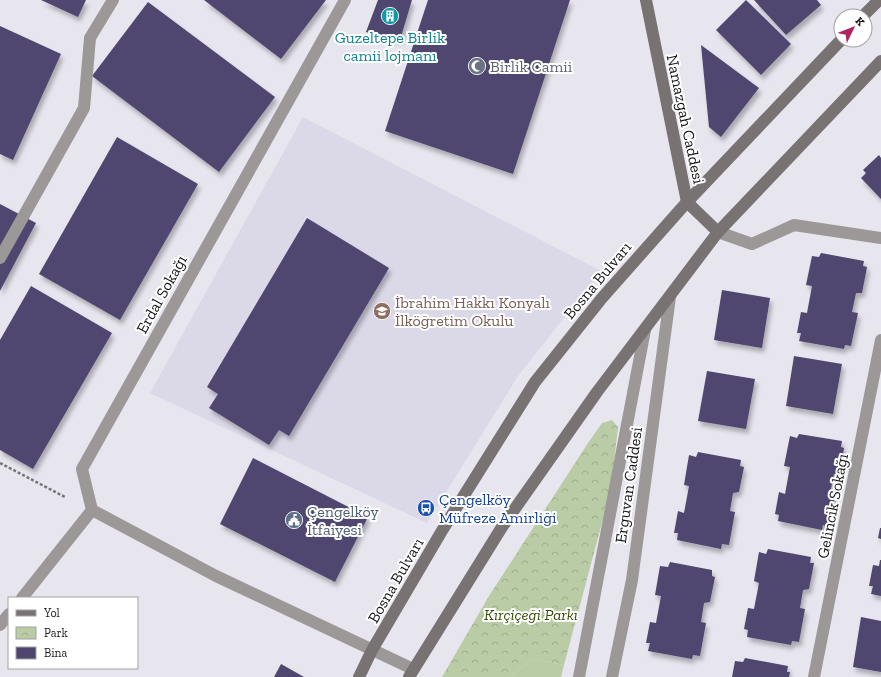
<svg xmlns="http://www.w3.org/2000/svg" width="881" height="677" viewBox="0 0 881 677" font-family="'Zilla Slab',serif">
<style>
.built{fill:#dbd9e8}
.green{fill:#b9cca5}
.park{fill:url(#park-crowns)}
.building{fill:#4f4670;filter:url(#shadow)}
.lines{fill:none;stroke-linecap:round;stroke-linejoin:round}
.path{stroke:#76757b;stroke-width:2.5;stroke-dasharray:3 2;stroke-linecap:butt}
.lane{stroke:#9d9898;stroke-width:12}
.street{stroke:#9d9898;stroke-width:12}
.secondary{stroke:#797272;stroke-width:12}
.labels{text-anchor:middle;stroke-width:4;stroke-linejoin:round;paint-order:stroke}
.culture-label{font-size:16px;fill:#0d838f;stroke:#fff}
.worship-label{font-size:16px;fill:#5b616d;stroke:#fff;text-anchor:start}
.street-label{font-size:16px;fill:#161518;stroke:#fff}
.education-label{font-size:16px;fill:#785e54;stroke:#fff;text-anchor:start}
.transit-label{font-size:16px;fill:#164399;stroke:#fff;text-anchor:start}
.service-label{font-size:16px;fill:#4e5e75;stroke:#fff;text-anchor:start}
.park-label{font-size:16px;font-style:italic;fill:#344e04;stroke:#fff}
</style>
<defs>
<pattern id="park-crowns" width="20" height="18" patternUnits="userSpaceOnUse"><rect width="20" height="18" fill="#b9cca5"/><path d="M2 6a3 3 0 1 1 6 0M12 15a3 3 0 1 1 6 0" fill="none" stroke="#9eae8d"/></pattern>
<filter id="shadow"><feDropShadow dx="2.5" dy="4.5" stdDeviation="2" flood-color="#0004"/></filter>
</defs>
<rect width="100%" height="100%" fill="#e7e6ef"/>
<path class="built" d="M 303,117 L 601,271 L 518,376 L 427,523 L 150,393 Z"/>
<path class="green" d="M 532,659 L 564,665 L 561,677 L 509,677 Z"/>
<path class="park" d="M 612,420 L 618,427 L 611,489 L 564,665 L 532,659 L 509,677 L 442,677 L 489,596 L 588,443 L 602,423 Z"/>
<g class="building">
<path d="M 41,0 L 86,0 L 78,17 Z"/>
<path d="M 204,0 L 326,0 L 281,59 Z"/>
<path d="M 378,0 L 412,0 L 400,40 L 366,32 Z"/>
<path d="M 428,0 L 570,0 L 513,174 L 385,131 Z"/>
<path d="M 746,0 L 791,44 L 761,75 L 716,30 Z"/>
<path d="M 754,0 L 817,0 L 821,5 L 786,35 Z"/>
<path d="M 148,2 L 275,97 L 219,172 L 92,76 Z"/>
<path d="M 0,26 L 61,54 L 13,160 L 0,154 Z"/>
<path d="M 701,45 L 759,88 L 721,137 L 709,127 Z"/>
<path d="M 117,137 L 198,184 L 120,320 L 39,274 Z"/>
<path d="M 879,155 L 881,158 L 881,199 L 861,178 L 866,173 L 863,170 Z"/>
<path d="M 0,204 L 36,223 L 0,291 Z"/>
<path d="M 307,218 L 389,268 L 289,436 L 279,430 L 269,445 L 209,408 L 218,394 L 207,387 Z"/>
<path d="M 821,253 L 864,261 L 863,266 L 867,267 L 862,293 L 856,293 L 852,312 L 858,313 L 851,346 L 845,345 L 844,349 L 799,341 L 801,333 L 797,333 L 801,312 L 807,313 L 812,286 L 806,285 L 812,256 L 819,257 Z"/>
<path d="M 31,286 L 112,333 L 33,469 L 0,450 L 0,340 Z"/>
<path d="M 722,290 L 770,298 L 762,348 L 714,340 Z"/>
<path d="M 794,356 L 842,364 L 833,414 L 786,406 Z"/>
<path d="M 707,371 L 755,379 L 746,429 L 698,421 Z"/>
<path d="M 799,434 L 842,441 L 841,447 L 844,448 L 840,473 L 834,474 L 830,493 L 835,494 L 829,527 L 823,525 L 822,530 L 778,521 L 779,515 L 775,514 L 779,492 L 785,494 L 790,467 L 784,466 L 790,436 L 797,438 Z"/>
<path d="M 698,452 L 741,460 L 740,466 L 744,467 L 739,492 L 733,493 L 730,511 L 735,512 L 729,545 L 722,544 L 721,549 L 677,540 L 678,533 L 674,533 L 678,511 L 684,513 L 689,486 L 684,485 L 689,455 L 696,457 Z"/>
<path d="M 253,458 L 368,517 L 335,582 L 220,524 Z"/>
<path d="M 880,528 L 881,528 L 881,539 L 878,538 Z"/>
<path d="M 768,549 L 811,557 L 810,563 L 814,563 L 809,589 L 803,590 L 800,608 L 805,609 L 799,642 L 792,641 L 791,645 L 747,637 L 748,630 L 744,629 L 748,608 L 754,609 L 759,583 L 754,581 L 759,552 L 766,554 Z"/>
<path d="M 880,560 L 881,560 L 881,596 L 871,594 L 873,586 L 869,586 L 873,565 L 879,566 Z"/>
<path d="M 670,562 L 712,570 L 712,576 L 715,577 L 710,602 L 704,603 L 701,622 L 706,623 L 700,656 L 693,655 L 692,659 L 648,651 L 650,643 L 646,643 L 650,622 L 656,623 L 661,596 L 655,595 L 660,566 L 668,567 Z"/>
<path d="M 861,617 L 881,621 L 881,672 L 853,667 Z"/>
<path d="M 745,658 L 788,666 L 787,672 L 790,672 L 789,677 L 732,677 L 735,661 L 743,662 Z"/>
<path d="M 281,664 L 304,677 L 274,677 Z"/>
</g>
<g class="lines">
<path class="path" d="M 0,463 L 65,497"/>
<path class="lane" d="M 0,258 L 84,108 L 90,38 L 113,0"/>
<g class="street">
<path d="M 718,232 L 752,244 L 794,225 L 881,238"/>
<path d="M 92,510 L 216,576 L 413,669"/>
<path d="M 22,598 L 92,510 L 82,469 L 345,0"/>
<path d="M 0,625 L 9,614"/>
<path d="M 579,677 L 645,330"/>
<path d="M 612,677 L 632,580 L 670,297"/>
<path d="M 814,677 L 881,340"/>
</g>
<g class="secondary">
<path d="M 646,0 L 687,202 L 718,232"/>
<path d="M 863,16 L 879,0"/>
<path d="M 359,677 L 372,650 L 443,529 L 535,382 L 602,298 L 687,202 L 841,40"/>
<path d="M 409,677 L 502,527 L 597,392 L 718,232 L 881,61"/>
</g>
</g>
<defs>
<symbol id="building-disc" viewBox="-11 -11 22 22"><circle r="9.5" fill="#0f9aa8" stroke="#fff"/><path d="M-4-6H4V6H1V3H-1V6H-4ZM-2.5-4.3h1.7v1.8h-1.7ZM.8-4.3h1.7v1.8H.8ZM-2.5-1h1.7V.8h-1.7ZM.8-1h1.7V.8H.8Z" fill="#fff"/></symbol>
<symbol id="mosque-disc" viewBox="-11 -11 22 22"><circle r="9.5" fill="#6b7280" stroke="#fff"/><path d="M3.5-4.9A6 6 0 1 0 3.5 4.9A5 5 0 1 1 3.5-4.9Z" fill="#fff"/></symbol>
<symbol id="school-disc" viewBox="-11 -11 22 22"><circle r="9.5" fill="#8d6e63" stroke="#fff"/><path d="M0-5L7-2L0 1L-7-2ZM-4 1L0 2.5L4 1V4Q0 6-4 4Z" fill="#fff"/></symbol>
<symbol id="bus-disc" viewBox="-11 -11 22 22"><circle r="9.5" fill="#1a4fb4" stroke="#fff"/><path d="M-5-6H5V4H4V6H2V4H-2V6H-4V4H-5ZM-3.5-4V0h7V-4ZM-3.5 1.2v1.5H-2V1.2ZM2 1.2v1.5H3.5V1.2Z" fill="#fff"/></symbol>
<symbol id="civic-disc" viewBox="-11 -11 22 22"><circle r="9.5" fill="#5c6f8a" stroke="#fff"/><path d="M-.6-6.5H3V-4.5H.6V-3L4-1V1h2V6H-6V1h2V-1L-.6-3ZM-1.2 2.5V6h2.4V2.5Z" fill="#fff"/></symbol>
</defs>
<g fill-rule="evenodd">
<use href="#building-disc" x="380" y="6" width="20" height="20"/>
<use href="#mosque-disc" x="467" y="56" width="20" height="20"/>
<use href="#school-disc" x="372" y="301" width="20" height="20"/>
<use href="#bus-disc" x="416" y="498" width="20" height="20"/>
<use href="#civic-disc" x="284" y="510" width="20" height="20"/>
</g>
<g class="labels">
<g class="culture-label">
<text x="390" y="43">Guzeltepe Birlik<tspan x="390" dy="18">camii lojmanı</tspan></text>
</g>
<g class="worship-label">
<text x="490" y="72">Birlik Camii</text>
</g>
<g class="street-label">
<text transform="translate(686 119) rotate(78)" y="6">Namazgah Caddesi</text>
<text transform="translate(597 280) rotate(-50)" y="6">Bosna Bulvarı</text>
<text transform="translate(161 294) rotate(-61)" y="6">Erdal Sokağı</text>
<text transform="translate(628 485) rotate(-82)" y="6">Erguvan Caddesi</text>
<text transform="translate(832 506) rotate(-79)" y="6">Gelincik Sokağı</text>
<text transform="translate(395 580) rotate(-60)" y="6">Bosna Bulvarı</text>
</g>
<g class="education-label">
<text x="395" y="308">İbrahim Hakkı Konyalı<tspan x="395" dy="18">İlköğretim Okulu</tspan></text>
</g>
<g class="transit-label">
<text x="439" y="505">Çengelköy<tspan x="439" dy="18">Müfreze Amirliği</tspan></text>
</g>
<g class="service-label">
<text x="307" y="517">Çengelköy<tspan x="307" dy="18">İtfaiyesi</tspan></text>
</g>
<g class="park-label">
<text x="531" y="620">Kırçiçeği Parkı</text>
</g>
</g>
<rect x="8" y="597" width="130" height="72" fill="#ffffff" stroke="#a2a1a3"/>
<rect x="16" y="610" width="20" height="6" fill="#797272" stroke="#a2a1a3"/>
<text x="44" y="617" font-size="12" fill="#161518">Yol</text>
<rect x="16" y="627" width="20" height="12" fill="url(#park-crowns)" stroke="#a2a1a3"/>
<text x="44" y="637" font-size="12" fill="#161518">Park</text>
<rect x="16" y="647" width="20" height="12" fill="#4f4670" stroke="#a2a1a3"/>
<text x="44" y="657" font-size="12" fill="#161518">Bina</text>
<g transform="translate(853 28) rotate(47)"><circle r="19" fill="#ffffff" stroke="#a2a1a3"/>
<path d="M0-3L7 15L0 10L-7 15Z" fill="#af235f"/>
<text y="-6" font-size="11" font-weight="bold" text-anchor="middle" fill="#161518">K</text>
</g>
</svg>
